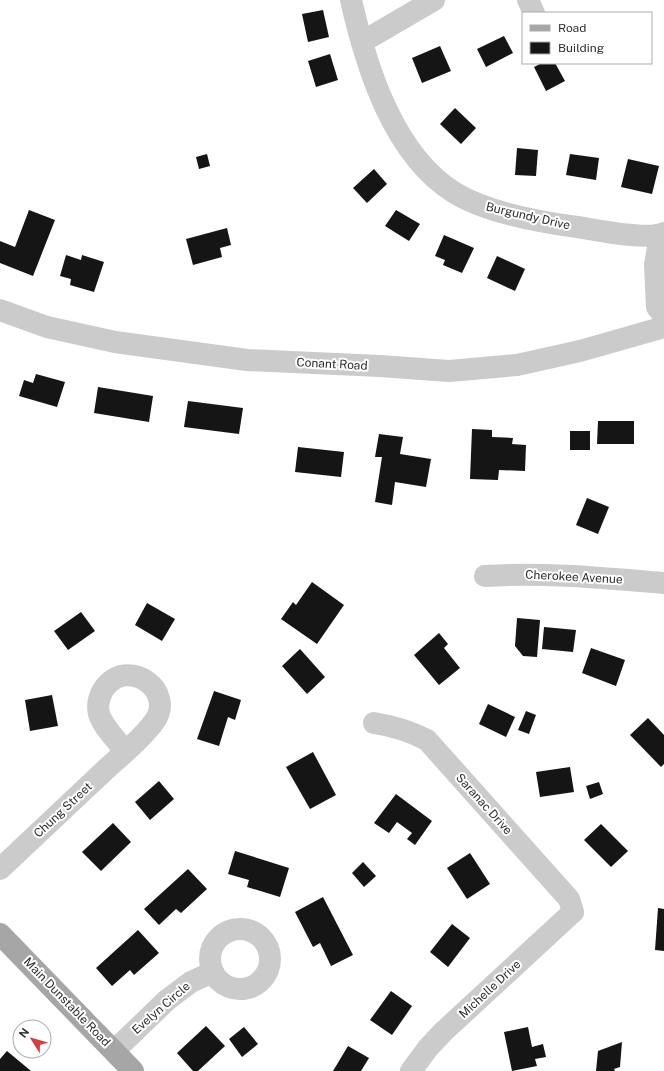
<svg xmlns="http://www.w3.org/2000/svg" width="664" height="1071" viewBox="0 0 664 1071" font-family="'Public Sans',sans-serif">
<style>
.building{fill:#151515}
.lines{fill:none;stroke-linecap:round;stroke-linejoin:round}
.minor{stroke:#cbcbcb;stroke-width:22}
.major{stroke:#a6a6a6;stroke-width:22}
.labels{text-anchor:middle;stroke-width:4;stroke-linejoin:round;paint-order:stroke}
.street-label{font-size:12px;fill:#2e2e2e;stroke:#fff}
</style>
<rect width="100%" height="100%" fill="#fff"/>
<g class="building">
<path d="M 323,10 L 329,37 L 308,42 L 302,14 Z"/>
<path d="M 504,36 L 513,53 L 486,67 L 477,49 Z"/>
<path d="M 440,46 L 451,71 L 422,83 L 412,58 Z"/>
<path d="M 330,54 L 338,80 L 316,87 L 308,61 Z"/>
<path d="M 542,63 L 555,63 L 565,81 L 546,91 L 534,67 Z"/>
<path d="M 455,108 L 476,128 L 461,144 L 440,124 Z"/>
<path d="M 517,148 L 538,150 L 536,176 L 515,175 Z"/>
<path d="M 207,154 L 210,166 L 199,169 L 196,157 Z"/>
<path d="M 570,154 L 599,158 L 596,180 L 566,175 Z"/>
<path d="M 628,159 L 659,166 L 652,194 L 621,187 Z"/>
<path d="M 374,169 L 387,184 L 367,203 L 353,188 Z"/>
<path d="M 29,210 L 55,220 L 33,276 L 0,263 L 0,241 L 15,247 Z"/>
<path d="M 396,210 L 420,224 L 409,241 L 385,226 Z"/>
<path d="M 227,228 L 231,245 L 220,248 L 222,257 L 193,265 L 186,239 Z"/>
<path d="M 444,235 L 474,248 L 462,273 L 443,265 L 445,260 L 435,256 Z"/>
<path d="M 66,255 L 81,260 L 82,255 L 104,262 L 94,292 L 70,285 L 71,279 L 60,276 Z"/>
<path d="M 497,256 L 525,269 L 515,291 L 487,278 Z"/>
<path d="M 36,374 L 65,382 L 57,407 L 19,396 L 24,380 L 33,383 Z"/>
<path d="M 98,387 L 153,396 L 149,422 L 94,413 Z"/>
<path d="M 188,401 L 243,408 L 239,434 L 184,427 Z"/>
<path d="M 598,421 L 634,421 L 634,444 L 597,444 Z"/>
<path d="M 472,429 L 492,430 L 492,437 L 513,438 L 512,444 L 526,445 L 525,471 L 499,470 L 498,480 L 470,479 Z"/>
<rect x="570" y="431" width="20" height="19"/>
<path d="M 379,434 L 403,437 L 400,454 L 431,459 L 426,487 L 395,482 L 392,505 L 375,502 L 382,457 L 375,457 Z"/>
<path d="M 298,447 L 344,452 L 341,477 L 295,472 Z"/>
<path d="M 587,498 L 609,507 L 598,534 L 576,525 Z"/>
<path d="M 312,582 L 344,605 L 317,644 L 281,619 L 293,602 L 296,605 Z"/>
<path d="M 147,603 L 175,619 L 162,641 L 135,625 Z"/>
<path d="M 81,612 L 95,631 L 68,650 L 54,631 Z"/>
<path d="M 517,618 L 540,620 L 537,657 L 523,656 L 515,646 Z"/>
<path d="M 544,627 L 576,630 L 573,652 L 542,649 Z"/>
<path d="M 439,633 L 448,644 L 444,648 L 460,668 L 439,685 L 414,655 Z"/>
<path d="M 591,648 L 625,660 L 616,686 L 582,673 Z"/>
<path d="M 300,649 L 325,677 L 307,694 L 282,666 Z"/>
<path d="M 214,691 L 241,700 L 235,720 L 228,717 L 219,746 L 197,739 Z"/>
<path d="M 52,695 L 58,726 L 30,731 L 25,700 Z"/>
<path d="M 488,704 L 515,717 L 506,737 L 479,724 Z"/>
<path d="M 526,711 L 536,715 L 529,734 L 518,730 Z"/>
<path d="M 648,718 L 664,735 L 664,764 L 661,767 L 630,735 Z"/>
<path d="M 313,752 L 336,795 L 310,809 L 286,767 Z"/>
<path d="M 570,767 L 574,792 L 540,797 L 536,772 Z"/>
<path d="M 159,781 L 174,799 L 150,820 L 135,802 Z"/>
<path d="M 599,782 L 603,794 L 590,799 L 586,786 Z"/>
<path d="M 396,794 L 432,821 L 415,845 L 407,839 L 412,833 L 397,822 L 389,833 L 374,823 Z"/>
<path d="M 113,823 L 131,842 L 101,871 L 82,852 Z"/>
<path d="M 601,824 L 628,851 L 611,867 L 584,840 Z"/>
<path d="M 235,851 L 289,868 L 280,897 L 247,887 L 249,880 L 228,874 Z"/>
<path d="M 470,853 L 490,884 L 467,899 L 447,868 Z"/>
<path d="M 363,862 L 376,876 L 364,887 L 352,873 Z"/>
<path d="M 188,869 L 207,889 L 181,913 L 176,909 L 159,925 L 144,909 Z"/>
<path d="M 323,897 L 353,955 L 331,966 L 320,943 L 313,947 L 295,912 Z"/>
<path d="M 658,908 L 664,909 L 664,951 L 655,950 Z"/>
<path d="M 452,924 L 470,938 L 448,967 L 430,952 Z"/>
<path d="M 138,930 L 159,953 L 134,975 L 130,970 L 112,986 L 96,968 Z"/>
<path d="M 391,991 L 412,1006 L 392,1035 L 370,1020 Z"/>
<path d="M 206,1026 L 225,1046 L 198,1071 L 193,1071 L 177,1053 Z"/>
<path d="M 244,1027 L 258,1044 L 242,1057 L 229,1039 Z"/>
<path d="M 528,1027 L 532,1047 L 543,1044 L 546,1057 L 535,1059 L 537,1066 L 512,1071 L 504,1032 Z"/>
<path d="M 622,1042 L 620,1067 L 614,1069 L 615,1071 L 596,1071 L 598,1051 Z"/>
<path d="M 348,1046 L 369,1058 L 361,1071 L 333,1071 Z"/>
<path d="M 7,1051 L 31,1071 L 0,1071 L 0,1059 Z"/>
</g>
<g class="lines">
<g class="minor">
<path d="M 351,0 C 366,66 393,155 455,193 C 486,212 540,222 577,227 C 597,230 647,241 664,233"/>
<path d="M 528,0 L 534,13"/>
<path d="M 362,42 L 434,0"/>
<path d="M 660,235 L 655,265 L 657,307 L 664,316"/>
<path d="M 0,310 L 47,327 L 115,342 L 247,360 L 380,366 L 449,371 L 517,365 L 580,351 L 664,327"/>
<path d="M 485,576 C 544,572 604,578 664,583"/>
<path d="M 374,723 C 393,726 410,731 427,740 L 569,899 L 573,912 L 443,1032 L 428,1048 L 411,1071"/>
<path d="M 0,869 C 34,837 68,805 102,773 C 119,757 140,741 154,722 C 177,691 127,654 103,690 C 99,697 97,706 99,714 C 103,727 117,740 125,751"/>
<circle cx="240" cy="959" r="30"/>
<path d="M 114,1051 L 167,1000 L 191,982 L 213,972"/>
</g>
<path class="major" d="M 0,934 L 133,1071"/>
</g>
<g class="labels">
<g class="street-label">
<text transform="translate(528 216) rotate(13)" y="4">Burgundy Drive</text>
<text transform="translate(332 364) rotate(3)" y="4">Conant Road</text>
<text transform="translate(574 577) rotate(3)" y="4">Cherokee Avenue</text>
<text transform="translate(484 804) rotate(48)" y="4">Saranac Drive</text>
<text transform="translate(63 810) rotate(-43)" y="4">Chung Street</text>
<text transform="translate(490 989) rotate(-43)" y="4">Michelle Drive</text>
<text transform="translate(67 1002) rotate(46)" y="4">Main Dunstable Road</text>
<text transform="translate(161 1008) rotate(-41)" y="4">Evelyn Circle</text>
</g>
</g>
<rect x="522" y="12" width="130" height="52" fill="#ffffff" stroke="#ababab"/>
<rect x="530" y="25" width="20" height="6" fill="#a6a6a6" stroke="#ababab"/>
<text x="558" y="32" font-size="12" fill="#2e2e2e">Road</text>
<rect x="530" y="42" width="20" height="12" fill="#151515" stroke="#ababab"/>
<text x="558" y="52" font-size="12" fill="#2e2e2e">Building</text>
<g transform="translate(32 1039) rotate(307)"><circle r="19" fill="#ffffff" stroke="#ababab"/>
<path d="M0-3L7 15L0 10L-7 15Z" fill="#d73e3e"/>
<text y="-6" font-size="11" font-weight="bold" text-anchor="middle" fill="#2e2e2e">N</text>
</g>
</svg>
